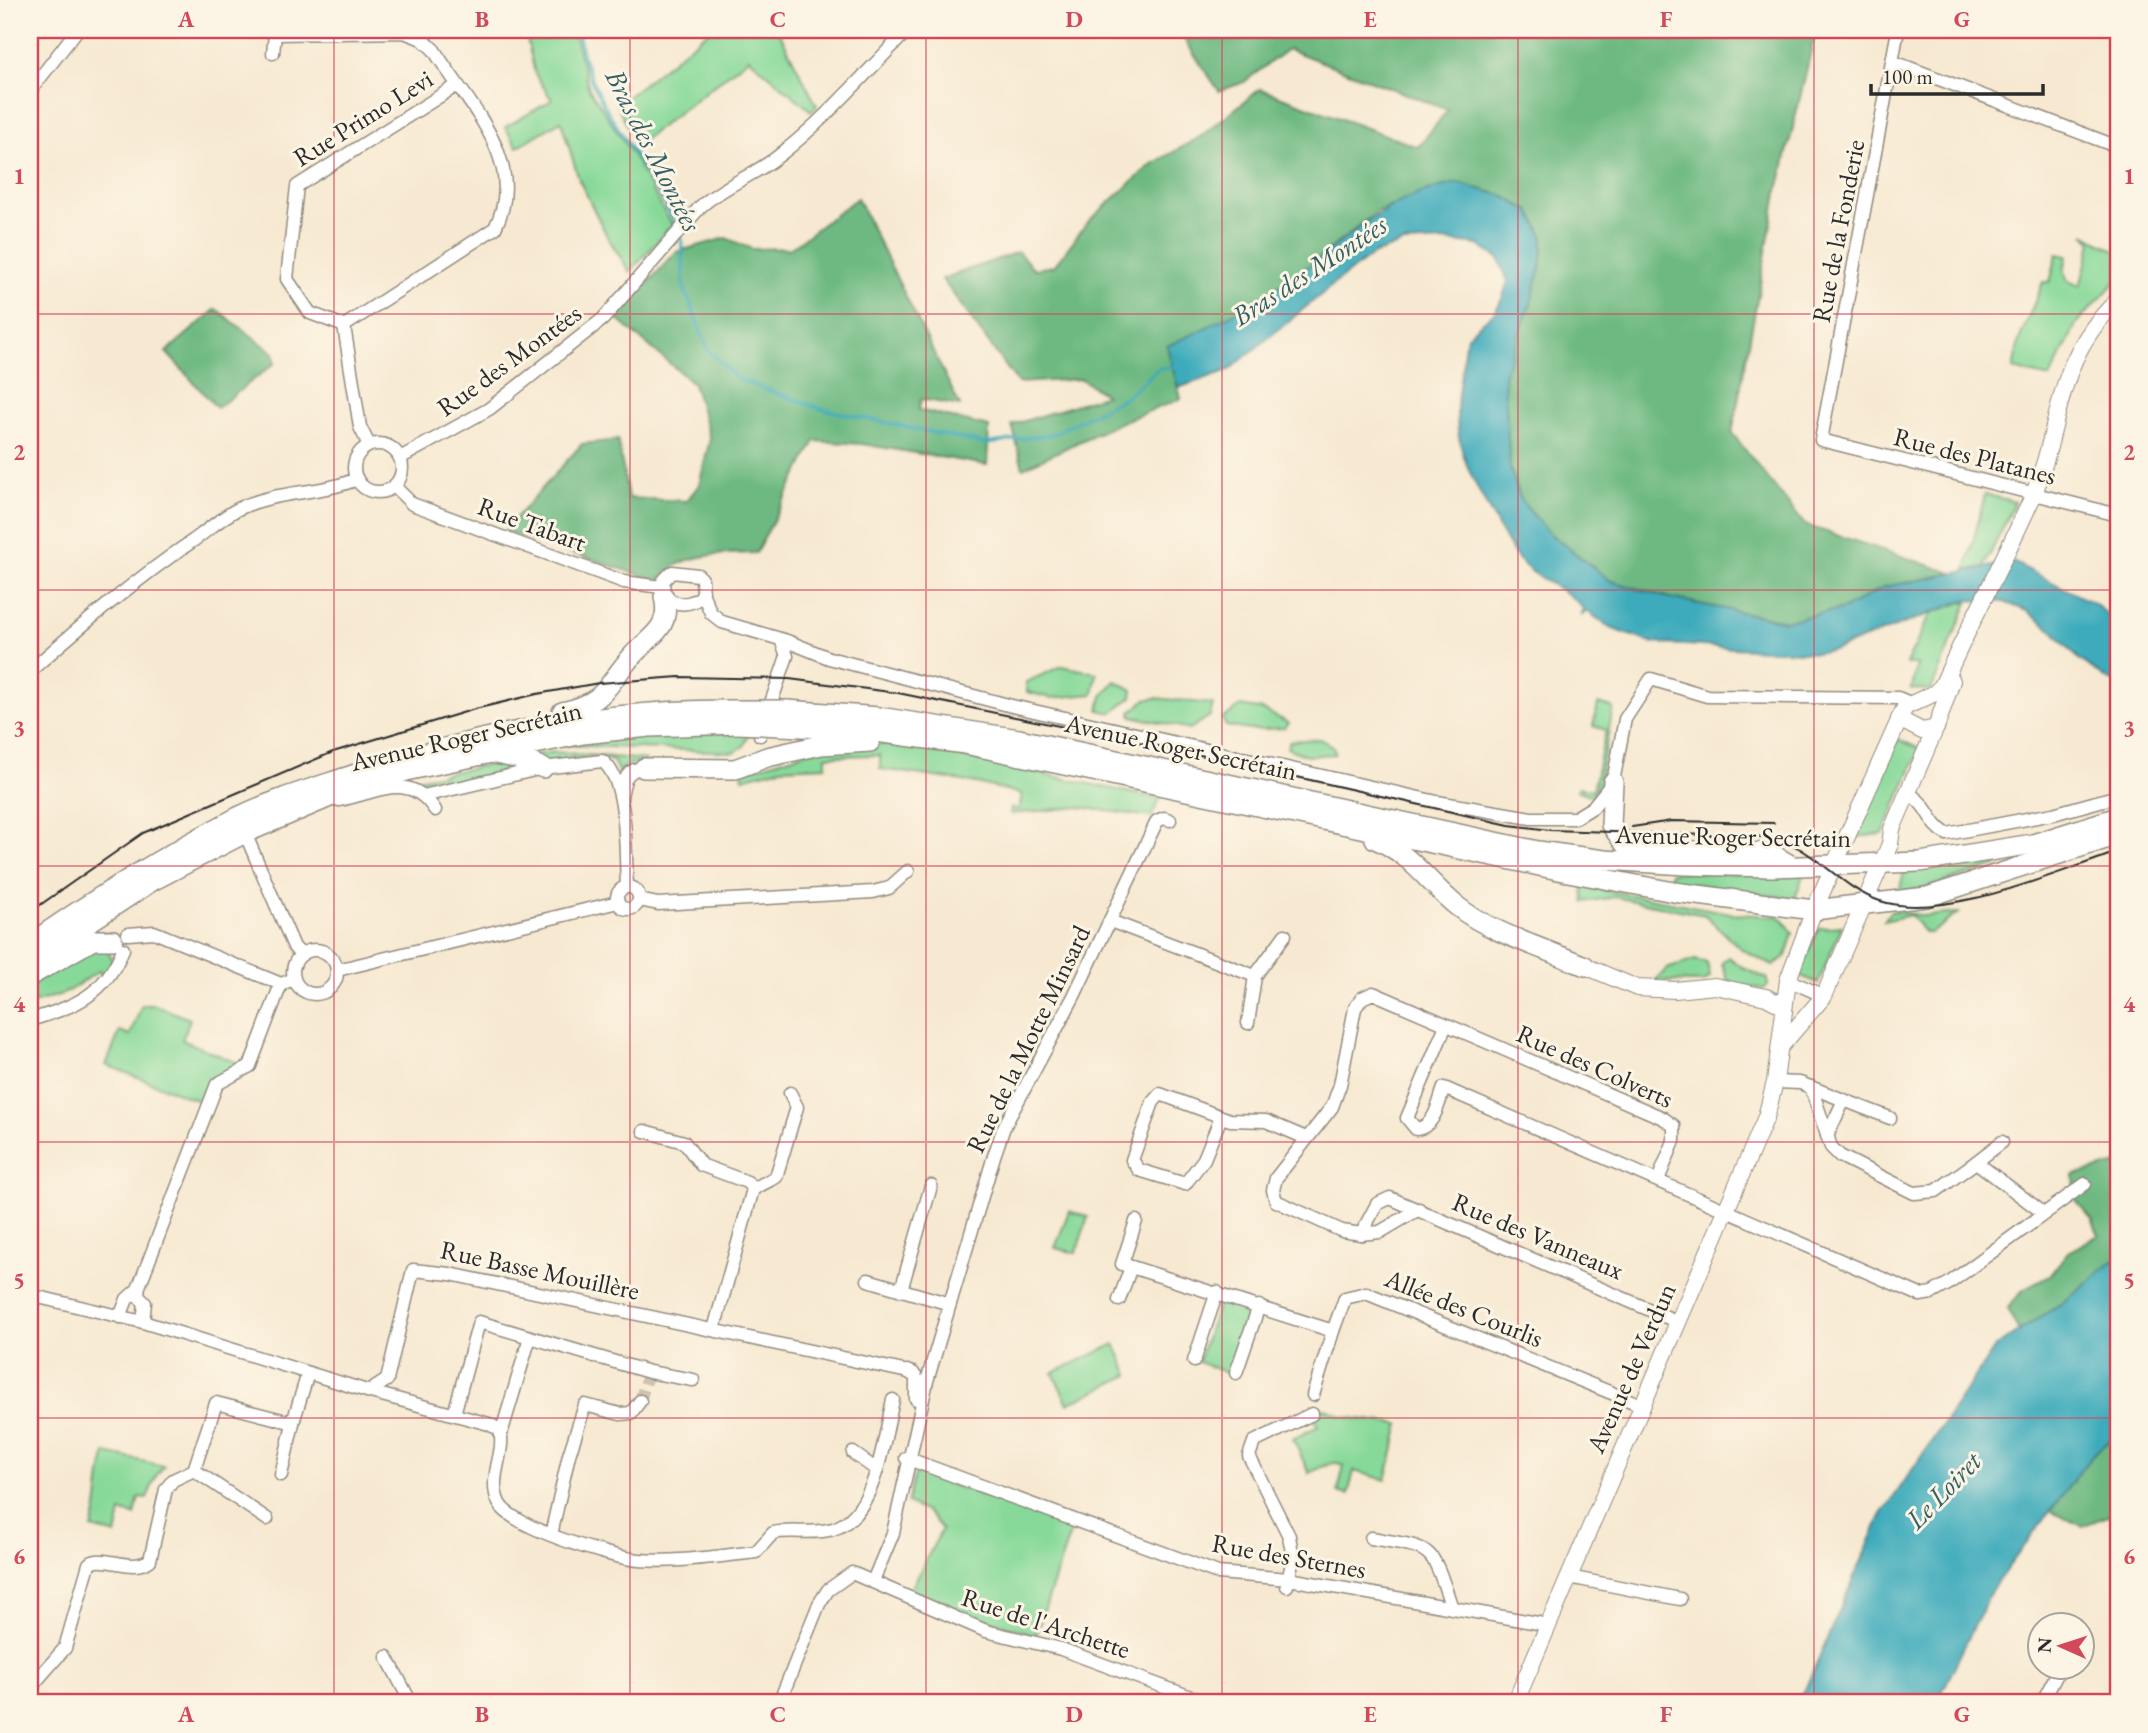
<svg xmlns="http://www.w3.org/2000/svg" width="2148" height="1733" viewBox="0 0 2148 1733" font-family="'EB Garamond',serif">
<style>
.green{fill:#87d999;stroke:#598262;stroke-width:2}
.forest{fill:#6db981;stroke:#4c7256;stroke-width:2}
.water{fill:#3dabbb;stroke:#346b73;stroke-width:2}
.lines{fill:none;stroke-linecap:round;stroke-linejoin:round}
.stream{stroke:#3dabbb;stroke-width:3.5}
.minor-tunnel{stroke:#cec3b0;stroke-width:12;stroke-dasharray:12 6;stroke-linecap:butt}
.minor-casing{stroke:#918a7e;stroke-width:15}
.tertiary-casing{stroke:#918a7e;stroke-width:18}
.primary-casing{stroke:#918a7e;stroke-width:22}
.minor{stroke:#fff;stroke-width:12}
.tertiary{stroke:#fff;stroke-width:16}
.primary{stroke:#fff;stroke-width:19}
.tram{stroke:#2b2b2b;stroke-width:2}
.primary-bridge-casing{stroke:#918a7e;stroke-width:22;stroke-linecap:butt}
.primary-bridge{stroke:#fff;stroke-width:19}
.grid{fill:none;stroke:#d1495b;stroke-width:2;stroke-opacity:0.55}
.labels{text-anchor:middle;stroke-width:6;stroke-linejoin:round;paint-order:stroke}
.street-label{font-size:26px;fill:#2b2b2b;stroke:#fcf5e5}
.water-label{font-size:28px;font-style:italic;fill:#325e65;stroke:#fcf5e5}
.neatline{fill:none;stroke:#d1495b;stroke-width:2.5}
.grid-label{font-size:23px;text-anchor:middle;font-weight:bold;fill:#d1495b}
</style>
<rect width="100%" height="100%" fill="#fcf5e5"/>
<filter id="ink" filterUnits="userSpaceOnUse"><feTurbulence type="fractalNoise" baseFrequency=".0143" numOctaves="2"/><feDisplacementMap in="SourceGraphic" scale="14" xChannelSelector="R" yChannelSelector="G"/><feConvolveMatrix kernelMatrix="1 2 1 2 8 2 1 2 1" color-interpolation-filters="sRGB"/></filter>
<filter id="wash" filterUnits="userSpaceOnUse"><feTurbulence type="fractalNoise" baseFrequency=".00686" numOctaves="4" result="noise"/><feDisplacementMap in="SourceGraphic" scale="28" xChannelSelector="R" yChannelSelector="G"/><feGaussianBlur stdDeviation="1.57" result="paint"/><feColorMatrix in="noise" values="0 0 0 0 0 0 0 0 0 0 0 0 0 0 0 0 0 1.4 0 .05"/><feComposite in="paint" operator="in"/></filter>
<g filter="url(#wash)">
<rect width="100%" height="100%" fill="#f7e9d1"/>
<g class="green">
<path d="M 525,30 L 573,30 L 589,89 L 629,149 L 672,225 L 630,272 L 608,238 L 579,180 L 561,121 L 517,147 L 505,127 L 552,100 L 535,74 Z"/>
<path d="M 710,30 L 778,30 L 817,106 L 811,111 L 749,58 L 637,145 L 617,105 Z"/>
<path d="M 2084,234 L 2118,252 L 2118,279 L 2077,323 L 2050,378 L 2013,369 L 2019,340 L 2043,282 L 2050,282 L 2057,254 L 2067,256 L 2064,271 L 2068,281 L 2080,286 L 2092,242 Z"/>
<path d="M 1985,494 L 2015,502 L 1984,567 L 1966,570 Z"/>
<path d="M 1969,600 L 1931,690 L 1912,689 L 1917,664 L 1906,664 L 1931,613 Z"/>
<path d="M 1062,666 L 1097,673 L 1093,694 L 1051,698 L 1027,692 L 1026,682 Z"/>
<path d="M 1115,681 L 1133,690 L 1132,697 L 1111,713 L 1099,710 L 1102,696 Z"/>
<path d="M 1156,698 L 1213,704 L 1210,716 L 1190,729 L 1131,716 L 1131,712 L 1145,700 Z"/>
<path d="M 1598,704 L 1613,708 L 1599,783 L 1592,796 L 1577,790 L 1579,787 L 1593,790 L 1606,730 L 1593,726 Z"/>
<path d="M 1241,706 L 1263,710 L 1289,723 L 1284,728 L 1250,730 L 1226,726 L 1222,719 Z"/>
<path d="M 749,732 L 744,746 L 734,752 L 562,745 L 615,736 Z"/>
<path d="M 1320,739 L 1334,747 L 1335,754 L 1307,756 L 1287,748 L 1290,741 Z"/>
<path d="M 1898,739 L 1920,749 L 1883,834 L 1855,837 Z"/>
<path d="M 883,744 L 934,751 L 1160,799 L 1151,817 L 1079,807 L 1010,814 L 1011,808 L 1019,810 L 1022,794 L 976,783 L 880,769 L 880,755 L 826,756 L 826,766 L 781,768 L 743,778 L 742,772 L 825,746 Z"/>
<path d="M 555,752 L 646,760 L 646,763 L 630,764 L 618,771 L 613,761 L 590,756 L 548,763 L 529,755 Z"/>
<path d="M 502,762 L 527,766 L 429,788 L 403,782 Z"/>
<path d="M 2088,838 L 1924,888 L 1899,893 L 1904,871 Z"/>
<path d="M 1671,872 L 1803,875 L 1795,899 L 1669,880 Z"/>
<path d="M 1583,886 L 1735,914 L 1777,916 L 1782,918 L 1793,933 L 1786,956 L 1773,966 L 1741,949 L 1705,915 L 1614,897 L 1584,902 Z"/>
<path d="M 1896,911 L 1925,916 L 1958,913 L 1931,933 L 1925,933 L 1911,915 L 1884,921 L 1890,912 Z"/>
<path d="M 1842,926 L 1818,983 L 1798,975 L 1819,928 Z"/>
<path d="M 107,946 L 112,961 L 104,978 L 99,971 L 65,993 L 30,1004 L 30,986 L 36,981 L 85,948 Z"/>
<path d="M 1729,957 L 1743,968 L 1768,979 L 1768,986 L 1763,989 L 1729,983 L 1722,963 Z"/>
<path d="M 1695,960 L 1707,963 L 1710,977 L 1704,982 L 1655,981 L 1667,969 Z"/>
<path d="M 142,1005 L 155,1005 L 190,1019 L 182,1040 L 243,1065 L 209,1081 L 201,1102 L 106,1065 L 120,1031 L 130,1035 Z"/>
<path d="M 1069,1211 L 1088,1217 L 1076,1253 L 1055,1248 Z"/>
<path d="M 1220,1299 L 1252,1311 L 1229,1374 L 1198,1362 Z"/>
<path d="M 1115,1344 L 1129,1375 L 1068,1404 L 1053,1373 Z"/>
<path d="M 1318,1406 L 1344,1417 L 1400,1424 L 1386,1480 L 1354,1471 L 1348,1495 L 1338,1492 L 1344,1465 L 1333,1462 L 1309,1473 L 1293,1439 L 1318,1426 L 1314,1419 Z"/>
<path d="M 106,1453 L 164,1466 L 157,1474 L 147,1498 L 139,1497 L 135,1515 L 121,1512 L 116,1535 L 92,1528 C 102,1500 97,1479 106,1453 Z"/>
<path d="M 918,1473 L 1072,1527 L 1036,1635 L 987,1620 L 983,1624 L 909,1593 L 942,1529 L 927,1512 L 907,1503 L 914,1476 Z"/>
</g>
<g class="forest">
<path d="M 1178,30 L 1816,30 L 1776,199 L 1732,433 L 1805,525 L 1953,573 L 1885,587 L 1844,609 L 1785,621 L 1669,598 L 1611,581 L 1550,534 L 1522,502 L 1510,469 L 1504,376 L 1542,264 L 1543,236 L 1530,211 L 1501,195 L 1456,183 L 1378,211 L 1300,273 L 1215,325 L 1168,346 L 1181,399 L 1121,422 L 1023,468 L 1012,425 L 1106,395 L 1081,379 L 1018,383 L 942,279 L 1018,252 L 1034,269 L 1054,266 L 1088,222 L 1152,164 L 1200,137 L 1260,89 L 1418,147 L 1448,110 L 1288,49 L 1244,82 L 1219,91 Z"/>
<path d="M 857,198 L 960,406 L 921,399 L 919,410 L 989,427 L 987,465 L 862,444 L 815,441 L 756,553 C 725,554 678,552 659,581 L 504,531 L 582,444 L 618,440 L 628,498 L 686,501 L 699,486 L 710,439 L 693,383 L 616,318 L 676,252 L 726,238 L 752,249 L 791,248 Z"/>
<path d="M 216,309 L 274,353 L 275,363 L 217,408 L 166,352 Z"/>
<path d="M 2118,1164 L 2118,1257 L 2062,1303 L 2019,1331 L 2007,1309 L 2023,1290 L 2049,1276 L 2068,1252 L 2099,1235 L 2092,1219 L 2076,1201 L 2074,1175 Z"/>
<path d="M 2118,1433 L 2118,1512 L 2082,1526 L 2050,1511 L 2092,1455 Z"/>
</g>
<g class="water">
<path d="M 1457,183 L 1501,195 L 1530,211 L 1543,236 L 1542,262 L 1531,303 L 1504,376 L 1510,469 L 1522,502 L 1550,534 L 1611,581 L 1669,598 L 1785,621 L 1844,609 L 1884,587 L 2013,562 L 2095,604 L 2118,623 L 2118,684 L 2105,678 L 2079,659 L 2052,630 L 2027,611 L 2004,602 L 1966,600 L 1837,649 L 1816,653 L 1653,643 L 1610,628 L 1587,611 L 1582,615 L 1583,609 C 1568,589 1541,582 1524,565 C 1510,551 1501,532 1492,515 C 1461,460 1449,431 1462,368 C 1464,359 1463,349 1466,341 C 1471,327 1487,322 1495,311 C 1502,303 1505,291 1508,281 L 1499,259 L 1478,245 L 1446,241 L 1404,243 L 1390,248 L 1374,254 L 1345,275 L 1229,370 L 1178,388 L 1167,346 C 1213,325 1258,301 1299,273 C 1357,233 1382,198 1457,183 Z"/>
<path d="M 2118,1257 L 2118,1433 L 2092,1455 L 1992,1589 L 1937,1703 L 1799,1703 L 1881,1516 L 1996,1346 L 2062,1303 Z"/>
</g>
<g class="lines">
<g class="stream">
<path d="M 578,30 C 584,100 650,164 676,227"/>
<path d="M 679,234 L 682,242 L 684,288 L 708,349 L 737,379 L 822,409 L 986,444 L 1053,434 L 1126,397 L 1159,368 L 1175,367"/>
</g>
</g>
</g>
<g filter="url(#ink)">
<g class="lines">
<path class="minor-tunnel" d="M 640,1401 L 649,1372"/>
<defs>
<g id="minor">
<path d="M 268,30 L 275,34 L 404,32 L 422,39 L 434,50 C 468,105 529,161 495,228 L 344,326 L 360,427 L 369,445"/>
<path d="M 1898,30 L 1821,440 L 2118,515"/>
<path d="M 273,53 L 275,34"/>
<path d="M 1894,62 L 2118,147"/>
<path d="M 30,91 L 77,30"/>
<path d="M 344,326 L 310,313 L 287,279 L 297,186 L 456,86"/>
<circle cx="378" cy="468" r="24"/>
<path d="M 400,458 L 489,409 L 603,319 L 700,207 C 724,185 756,175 781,154 C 827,118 866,72 908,30"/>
<path d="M 394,486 L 412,504 L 624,582 L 661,587"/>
<path d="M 672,572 L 698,575 L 702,579 L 703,595 C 691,606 677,606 664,597 L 663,581 Z"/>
<path d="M 703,595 L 711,613 L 722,622 L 787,641 L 829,658 L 1012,706 L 1437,802 L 1531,818 L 1575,818 L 1593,807 L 1613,782 L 1625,719 L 1651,679 L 1707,696 L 1898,698 L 1910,703"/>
<path d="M 30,671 C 82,625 136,579 194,540 C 208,530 222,517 238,509 C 276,490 319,495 357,479"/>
<path d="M 760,735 L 787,656 L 782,642"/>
<path d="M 1907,793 C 1929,803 1928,824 1947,834 L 2053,814 L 2118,796"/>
<path d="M 423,796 L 543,768 L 602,761 C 629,780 625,856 627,887"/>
<path d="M 621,797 C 624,781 625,769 644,768"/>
<path d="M 339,800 C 377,793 409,770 435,810"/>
<path d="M 245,833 L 294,947 L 301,955"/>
<circle cx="628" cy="898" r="11"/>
<path d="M 639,900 L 658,904 L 873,892 L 889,888 L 908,871"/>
<path d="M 1110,921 L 1255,976"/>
<path d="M 128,934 L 154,932 L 281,984 L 294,979"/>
<circle cx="315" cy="972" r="22"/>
<path d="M 337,970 L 618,902"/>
<path d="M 1788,980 L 1824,996"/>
<path d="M 30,1020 C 76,1006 105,995 123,949"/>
<path d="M 1248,1023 L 1255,976 L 1285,935"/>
<path d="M 1446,1025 L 1407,1118 L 1416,1129 C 1435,1127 1438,1104 1444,1088 L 1920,1295 L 1932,1293 L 1948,1284 L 2085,1184"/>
<path d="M 1775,1082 L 1800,1083 L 1890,1118"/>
<path d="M 1811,1087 L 1831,1147 L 1840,1156 L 1914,1193 L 1936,1191 L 1976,1162 L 2042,1212"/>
<path d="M 1221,1117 L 1204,1159 L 1185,1184 L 1139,1170 L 1132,1160 L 1153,1102 L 1160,1094 L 1230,1120 L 1266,1121 L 1306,1138"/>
<path d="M 644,1131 L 684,1142 L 701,1165 L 747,1182 L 753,1189 L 714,1329"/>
<path d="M 1827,1136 L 1844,1100"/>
<path d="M 1976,1162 L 2002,1142"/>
<path d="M 1658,1180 L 1674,1141 L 1674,1126 L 1663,1118 L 1373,993 L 1362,998 L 1355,1008 L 1340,1085 L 1332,1107 L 1276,1178 L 1273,1190 L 1276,1201 L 1342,1231 L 1361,1234 L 1377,1204 L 1390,1198 L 1678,1322"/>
<path d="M 753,1189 L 776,1177 L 797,1107 L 790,1093"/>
<path d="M 1136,1221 L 1122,1264 L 1333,1331 L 1345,1298 L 1366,1293 L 1641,1405"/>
<path d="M 1361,1234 L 1380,1232 L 1419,1209"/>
<path d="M 868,1280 L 950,1304"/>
<path d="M 138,1289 L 139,1297 L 145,1303 L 143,1322"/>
<path d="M 901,1290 L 931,1186"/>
<path d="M 30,1295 L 143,1322 L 367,1391 L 489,1424 L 500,1430 C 506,1454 487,1478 499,1503 C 510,1527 612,1558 639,1560 C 678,1563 718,1556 756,1552 L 773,1533 C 792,1529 814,1535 833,1529 C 876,1516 884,1438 893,1400"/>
<path d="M 1119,1300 L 1131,1267"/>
<path d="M 120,1317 L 127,1299 L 138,1289 L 217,1084 L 250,1066 L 281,984"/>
<path d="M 1194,1361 L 1217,1292"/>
<path d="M 907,1371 L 916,1377 L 916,1399"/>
<path d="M 1236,1373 L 1259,1306"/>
<path d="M 370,1391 L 387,1380 L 413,1270 L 450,1274 L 913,1373"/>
<path d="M 1313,1395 L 1333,1331"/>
<path d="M 454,1414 L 479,1322 L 649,1372 L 693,1380"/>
<path d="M 501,1434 L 530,1337"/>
<path d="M 853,1453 L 877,1470"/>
<path d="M 906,1458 L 1218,1573 L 1289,1579 L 1549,1625"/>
<path d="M 194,1470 L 267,1519"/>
<path d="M 281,1475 L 294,1419"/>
<path d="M 551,1535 L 569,1455 L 585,1405 L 620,1414 L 631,1413 L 640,1401"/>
<path d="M 1371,1538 C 1436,1549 1430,1544 1452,1608"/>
<path d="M 1569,1577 L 1680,1599"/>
<path d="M 873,1581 L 893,1533 L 927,1381 L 994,1156 L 1004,1127 L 1074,996 L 1157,821 L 1164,818 L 1170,820"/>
<path d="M 1287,1586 L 1293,1558 L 1289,1536 L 1249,1456 L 1254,1442 L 1312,1414"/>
<path d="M 387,1657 L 411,1703"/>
<path d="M 30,1688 L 65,1648 L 89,1564 C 103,1553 130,1574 150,1560 L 166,1489 L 173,1480 L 194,1470 L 216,1403 L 286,1421 L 294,1419 L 308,1373"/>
<path d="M 779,1703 L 819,1604 L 828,1590 L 852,1573 L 986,1631 L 1061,1649 L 1207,1703"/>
<path d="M 2042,1703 L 2061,1666"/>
</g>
<g id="tertiary">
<path d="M 1899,719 L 1922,731 L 1936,728"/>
<path d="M 1585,966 L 1637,988 L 1675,990 L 1715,986 L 1766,997 L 1783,1006"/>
<path d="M 1780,1047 L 1824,996 L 1890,844 L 1892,829 L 1937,725 L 1952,681"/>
<path d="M 1515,1703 L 1766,1117 L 1775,1082 L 1788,980 L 1814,910 L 1905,707 L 1935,693 L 1942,686 C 1970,623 2004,561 2032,498 C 2064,423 2052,362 2118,300"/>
</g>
<g id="primary">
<path d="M 787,710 L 879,717 L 1019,739 L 1538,851 L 1604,860 L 1686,865 L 1771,867 L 1920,862 L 2033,844 L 2118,817"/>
<path d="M 562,712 C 607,703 606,685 632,656 C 650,636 672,628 664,597"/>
<path d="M 781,726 L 861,730 L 965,744 L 1568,872 L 1674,892 L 1814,910 L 1927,897 L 2118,835"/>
<path d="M 495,754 L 525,760 L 543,768"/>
<path d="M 644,768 L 735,769 L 767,757 L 821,745 L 870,742"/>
<path d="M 1613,782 L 1611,825 L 1627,847 L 1642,850 L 1770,853 L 1792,866"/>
<path d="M 1375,839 C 1412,854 1429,884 1458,907 C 1491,933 1546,949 1585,966"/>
<path d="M 30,944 C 97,897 165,855 238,817 C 275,799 314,788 353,775 C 477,734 607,708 739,710"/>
<path d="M 30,961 L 152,881 L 245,833 L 351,788 L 410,770 L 583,734 L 649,727 L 737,724"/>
<path d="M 30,976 L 93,940 L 113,940"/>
</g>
</defs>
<use href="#minor" class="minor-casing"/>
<use href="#tertiary" class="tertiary-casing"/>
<use href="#primary" class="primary-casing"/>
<use href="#minor" class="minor"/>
<use href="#tertiary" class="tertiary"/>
<use href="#primary" class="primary"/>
<g class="tram">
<path d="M 1632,827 L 1672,821 L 1774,823"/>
<path d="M 30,912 L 143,833 L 333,752 L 475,709 L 537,694 L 599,683 L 679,677 L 789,679 L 898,693 L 1205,756 L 1509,825 L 1550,830 L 1770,837 C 1813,845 1839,888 1880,901 C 1944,922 2056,872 2118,852"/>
</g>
<defs>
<g id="primary-bridge">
<path d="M 739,710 L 787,710"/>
<path d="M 737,724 L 781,726"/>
</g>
</defs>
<use href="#primary-bridge" class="primary-bridge-casing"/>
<use href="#primary-bridge" class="primary-bridge"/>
</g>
</g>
<path class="grid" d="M 334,30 L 334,1703M 630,30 L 630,1703M 926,30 L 926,1703M 1222,30 L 1222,1703M 1518,30 L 1518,1703M 1814,30 L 1814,1703M 30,314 L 2118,314M 30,590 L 2118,590M 30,866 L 2118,866M 30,1142 L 2118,1142M 30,1418 L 2118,1418"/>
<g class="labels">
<g class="street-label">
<text transform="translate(363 118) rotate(-32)" y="9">Rue Primo Levi</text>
<text transform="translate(1838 231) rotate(-79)" y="9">Rue de la Fonderie</text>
<text transform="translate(509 360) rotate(-36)" y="9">Rue des Montées</text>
<text transform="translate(1975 456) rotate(14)" y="9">Rue des Platanes</text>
<text transform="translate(532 524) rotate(20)" y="9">Rue Tabart</text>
<text transform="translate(466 736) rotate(-13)" y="9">Avenue Roger Secrétain</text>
<text transform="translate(1181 747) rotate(12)" y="9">Avenue Roger Secrétain</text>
<text transform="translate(1733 836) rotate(1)" y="9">Avenue Roger Secrétain</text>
<text transform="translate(1028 1039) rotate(-64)" y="9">Rue de la Motte Minsard</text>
<text transform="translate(1595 1066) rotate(24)" y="9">Rue des Colverts</text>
<text transform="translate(1538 1236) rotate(23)" y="9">Rue des Vanneaux</text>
<text transform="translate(540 1270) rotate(12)" y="9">Rue Basse Mouillère</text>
<text transform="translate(1464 1308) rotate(22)" y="9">Allée des Courlis</text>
<text transform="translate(1631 1368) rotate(-66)" y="9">Avenue de Verdun</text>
<text transform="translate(1289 1556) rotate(10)" y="9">Rue des Sternes</text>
<text transform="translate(1046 1623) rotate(18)" y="9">Rue de l'Archette</text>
</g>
<g class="water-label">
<text transform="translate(654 150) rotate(63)" y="10">Bras des Montées</text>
<text transform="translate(1309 270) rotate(-33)" y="10">Bras des Montées</text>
<text transform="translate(1943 1490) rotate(-46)" y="10">Le Loiret</text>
</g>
</g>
<rect width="2148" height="1733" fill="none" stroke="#fcf5e5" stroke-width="77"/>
<g transform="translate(2061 1646) rotate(273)"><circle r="33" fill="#fcf5e5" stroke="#a8a49b" stroke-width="2"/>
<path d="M0-5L12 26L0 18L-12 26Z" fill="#d1495b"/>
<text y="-10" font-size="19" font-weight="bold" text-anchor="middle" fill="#2b2b2b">N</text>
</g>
<path d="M1871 84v10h172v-10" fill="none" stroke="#2b2b2b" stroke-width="3.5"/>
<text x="1882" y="84" font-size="21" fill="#2b2b2b" stroke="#fcf5e5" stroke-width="5" paint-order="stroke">100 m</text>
<rect x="38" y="38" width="2072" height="1656" class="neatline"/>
<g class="grid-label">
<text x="186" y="27">A</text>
<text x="482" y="27">B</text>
<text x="778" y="27">C</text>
<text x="1074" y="27">D</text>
<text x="1370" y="27">E</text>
<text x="1666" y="27">F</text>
<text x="1962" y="27">G</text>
<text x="19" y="184">1</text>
<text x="2129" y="184">1</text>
<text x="19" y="460">2</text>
<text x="2129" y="460">2</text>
<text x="19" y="736">3</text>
<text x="2129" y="736">3</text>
<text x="19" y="1012">4</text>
<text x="2129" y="1012">4</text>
<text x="19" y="1288">5</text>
<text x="2129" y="1288">5</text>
<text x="19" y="1564">6</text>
<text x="2129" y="1564">6</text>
<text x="186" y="1722">A</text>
<text x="482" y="1722">B</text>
<text x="778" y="1722">C</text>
<text x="1074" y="1722">D</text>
<text x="1370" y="1722">E</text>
<text x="1666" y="1722">F</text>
<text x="1962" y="1722">G</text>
</g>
</svg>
